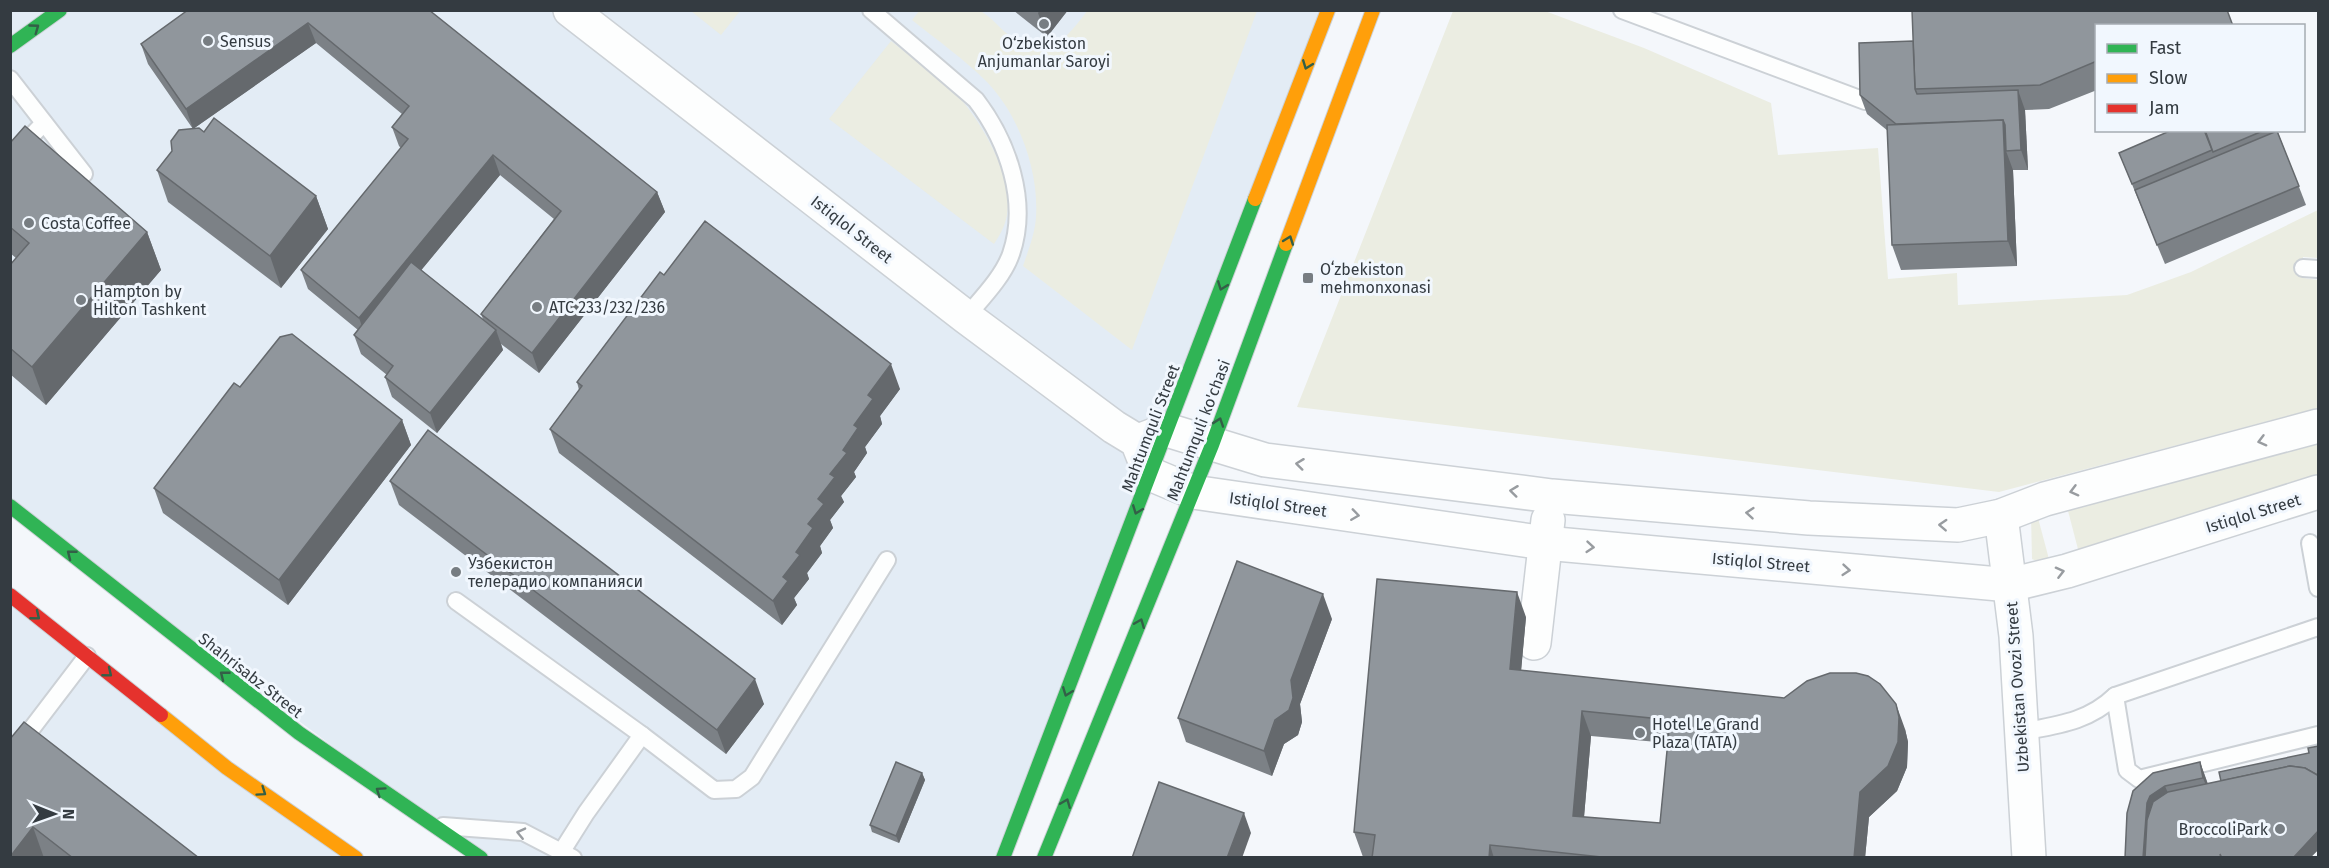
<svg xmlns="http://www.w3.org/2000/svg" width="2329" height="868" viewBox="0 0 2329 868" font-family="'Fira Sans',sans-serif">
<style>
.built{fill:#e3ecf5}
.green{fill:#ebede2}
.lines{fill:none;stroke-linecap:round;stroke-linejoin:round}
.lane-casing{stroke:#ccd1d6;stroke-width:20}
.street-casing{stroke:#ccd1d6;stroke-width:36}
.fast-casing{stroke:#ccd1d6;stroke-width:16}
.slow-casing{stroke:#ccd1d6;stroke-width:16}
.jam-casing{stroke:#ccd1d6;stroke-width:16}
.lane{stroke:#fdfefe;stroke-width:16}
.street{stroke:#fdfefe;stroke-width:33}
.fast{stroke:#30b455;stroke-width:14}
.slow{stroke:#ff9f0a;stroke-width:14}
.jam{stroke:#e5322d;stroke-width:14}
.wall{fill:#7c8186;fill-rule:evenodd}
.shaded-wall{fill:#65696d}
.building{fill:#90969c;stroke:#65696d;stroke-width:1.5;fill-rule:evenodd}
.oneway{stroke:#335f47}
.oneway2{stroke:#989ca0}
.poi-dot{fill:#777d82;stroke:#f1f7fe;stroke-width:2}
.labels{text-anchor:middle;stroke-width:6;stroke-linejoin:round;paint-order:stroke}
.poi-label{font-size:16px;fill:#343b41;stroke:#f1f7fe;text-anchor:start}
.street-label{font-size:16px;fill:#343b41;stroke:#f1f7fe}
</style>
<rect width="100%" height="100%" fill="#f4f7fb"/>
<g class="built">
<path d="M 10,11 L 1328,11 L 1003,858 L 481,857 L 11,506 Z"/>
<path d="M 10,595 L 355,857 L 11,857 Z"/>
</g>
<g class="green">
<path d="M 920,10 C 933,10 969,6 980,11 C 989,15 998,26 1005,32 C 1043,64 1063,44 1087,11 L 1257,11 L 1132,350 L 1023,266 C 1028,251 1035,234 1036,217 C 1039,171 1019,115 987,82 C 964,59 937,40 912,20 Z"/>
<path d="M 691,11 L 740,11 L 721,35 Z"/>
<path d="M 1453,11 L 1545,11 L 1644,48 L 1771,103 L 1778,155 L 1878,148 L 1888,279 L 1957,273 L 1958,305 L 2127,295 L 2191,272 L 2318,210 L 2318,258 L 2303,257 L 2303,278 L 2318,280 L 2318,408 L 1999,492 L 1297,407 Z"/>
<path d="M 891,41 C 913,59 940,76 959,97 C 982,123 1015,179 1007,215 C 1005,226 1000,235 994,244 L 829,119 Z"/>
<path d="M 2318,439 L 2318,475 L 2079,553 L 2067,507 Z"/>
<path d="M 2037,514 L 2050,563 L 2045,565 L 2032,559 L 2031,516 Z"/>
</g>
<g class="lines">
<defs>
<g id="lane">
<path d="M 871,10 L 976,100 C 1008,142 1029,202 1011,254 C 1003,277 981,299 966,317"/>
<path d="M 1622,10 L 1865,101"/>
<path d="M 10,79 L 84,174"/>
<path d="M 10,158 L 44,123"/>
<path d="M 2303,268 L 2318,269"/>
<path d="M 2310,543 L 2318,588"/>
<path d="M 456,601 L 642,735 L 586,813 L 562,851"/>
<path d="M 2115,696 L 2318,627"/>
<path d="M 2021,732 C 2057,725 2088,722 2115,696 L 2127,770 L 2139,779 L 2318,735"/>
<path d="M 642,735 L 714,790 L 736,789 L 752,777 L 887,560"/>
<path d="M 10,757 L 87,656"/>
<path d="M 443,826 L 523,832 L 573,858"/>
</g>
<g id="street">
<path d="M 570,10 L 966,317 L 1114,427 L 1137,441 L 1150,474 L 1193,492 L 1545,543 L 2010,585 L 2067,571 L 2318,492"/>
<path d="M 1141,440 L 1167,430 L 1265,460 L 1552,496 L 1809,518 L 1958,525 L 2001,516 L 2045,499 L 2318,426"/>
<path d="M 2001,516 L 2016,636 L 2029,858"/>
<path d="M 1534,643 L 1548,520"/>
</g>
<g id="fast">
<path d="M 10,46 L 60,10"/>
<path d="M 10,506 L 299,733 L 481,858"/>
<path d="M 1003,858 L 1255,199"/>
<path d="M 1044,858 L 1212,445 L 1286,244"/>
</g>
<g id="slow">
<path d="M 1255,199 L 1328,10"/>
<path d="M 1286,244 L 1373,10"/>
<path d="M 161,715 L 227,768 L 356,858"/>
</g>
<path id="jam" d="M 10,595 L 161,715"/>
</defs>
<use href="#lane" class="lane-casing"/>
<use href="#street" class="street-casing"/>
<use href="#fast" class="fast-casing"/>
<use href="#slow" class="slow-casing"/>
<use href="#jam" class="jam-casing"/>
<use href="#lane" class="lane"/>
<use href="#street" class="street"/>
<use href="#fast" class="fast"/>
<use href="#slow" class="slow"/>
<use href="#jam" class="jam"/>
</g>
<g class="wall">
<path d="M 188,10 L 429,10 L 657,192 L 665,212 L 539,373 L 501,344 L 503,350 L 437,433 L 392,397 L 385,377 L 387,375 L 361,354 L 354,335 L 358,330 L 308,289 L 301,270 L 401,148 L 399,146 L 392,127 L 402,114 L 316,43 L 193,129 L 148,64 L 141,44 ZM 500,175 L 554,219 L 481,314 L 483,319 L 421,270 Z"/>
<path d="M 1013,10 L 1068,10 L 1047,37 Z"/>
<path d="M 2097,26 L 2097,90 L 2049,109 L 2025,110 L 2028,170 L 2013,170 L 2017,266 L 1901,270 L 1892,245 L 1888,131 L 1867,114 L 1860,95 L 1913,41 Z"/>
<path d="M 2172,130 L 2277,130 L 2306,205 L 2165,264 L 2119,153 Z"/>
<path d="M 204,132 L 316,196 L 328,229 L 281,288 L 168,202 L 157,170 Z"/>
<path d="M 10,143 L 147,232 L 161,270 L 46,405 L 10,374 L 10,265 L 16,258 L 10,253 Z"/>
<path d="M 664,275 L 900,389 L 880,416 L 882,424 L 865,447 L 867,453 L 854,472 L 856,477 L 841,496 L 844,502 L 830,520 L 833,528 L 820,546 L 822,553 L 807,573 L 809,579 L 794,598 L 797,605 L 782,625 L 559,453 L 550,429 L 579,390 L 577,382 Z"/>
<path d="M 240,387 L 402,420 L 411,445 L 288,605 L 163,513 L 154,488 Z"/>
<path d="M 390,481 L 764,704 L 726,754 L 399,505 Z"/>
<path d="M 1526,617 L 1521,670 L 1905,729 L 1908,742 L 1907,767 L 1897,791 L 1869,817 L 1865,858 L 1363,857 L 1354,832 ZM 1591,736 L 1668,743 L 1660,823 L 1584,817 Z"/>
<path d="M 1332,619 L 1300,704 L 1302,722 L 1298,735 L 1284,744 L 1272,776 L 1186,742 L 1178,718 Z"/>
<path d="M 10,739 L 199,858 L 10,858 Z"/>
<path d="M 2319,746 L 2319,849 L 2310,858 L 2125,858 L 2133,791 L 2200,762 L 2208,784 L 2221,781 L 2309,753 Z"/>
<path d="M 922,773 L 925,780 L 899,843 L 872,832 L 870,825 Z"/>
</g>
<g class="shaded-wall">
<path d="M 1040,10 L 1068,10 L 1047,37 L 1038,13 Z"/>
<path d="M 308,23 L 316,43 L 193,129 L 186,109 Z"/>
<path d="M 2018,90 L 2025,110 L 2028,170 L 2021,150 Z"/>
<path d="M 2003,120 L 2012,150 L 2006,151 L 2013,170 L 2017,266 L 2008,241 Z"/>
<path d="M 493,155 L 500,175 L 366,337 L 359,318 Z"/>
<path d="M 657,192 L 665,212 L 539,373 L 532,353 Z"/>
<path d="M 316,196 L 328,229 L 281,288 L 270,256 Z"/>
<path d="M 147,232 L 161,270 L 46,405 L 32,367 Z"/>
<path d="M 496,330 L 503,350 L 437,433 L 430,413 Z"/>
<path d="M 891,364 L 900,389 L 880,416 L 882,424 L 865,447 L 867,453 L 854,472 L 856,477 L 841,496 L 844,502 L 830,520 L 833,528 L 820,546 L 822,553 L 807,573 L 809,579 L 794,598 L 797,605 L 782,625 L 773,601 L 783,577 L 808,524 L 818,499 L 843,450 L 868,395 Z"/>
<path d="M 402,420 L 411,445 L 288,605 L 279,580 Z"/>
<path d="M 1517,592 L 1526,617 L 1519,694 L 1510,669 Z"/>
<path d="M 1323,594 L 1332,619 L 1300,704 L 1302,722 L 1298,735 L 1284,744 L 1272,776 L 1264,751 Z"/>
<path d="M 755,679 L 764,704 L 726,754 L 717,730 Z"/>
<path d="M 1896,704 L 1905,729 L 1908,742 L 1907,767 L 1897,791 L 1869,817 L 1865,858 L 1854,858 L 1860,792 Z"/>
<path d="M 1582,711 L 1591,736 L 1582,840 L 1573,816 Z"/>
<path d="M 2200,762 L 2207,782 L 2211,798 L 2203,778 Z"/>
<path d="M 922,773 L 925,780 L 899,843 L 896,836 Z"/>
<path d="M 2165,786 L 2173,805 L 2151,858 L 2143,858 L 2147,803 L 2150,796 Z"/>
<path d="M 1244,813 L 1251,833 L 1242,858 L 1227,858 Z"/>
<path d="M 33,827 L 44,858 L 10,858 L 10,857 Z"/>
<path d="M 2319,830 L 2319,849 L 2310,858 L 2293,858 Z"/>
<path d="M 1490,845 L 1494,858 L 1489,858 Z"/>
</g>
<g class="building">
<path d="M 188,10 L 429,10 L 657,192 L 532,353 L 481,314 L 561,211 L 493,155 L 359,318 L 301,270 L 408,139 L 392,127 L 409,106 L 308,23 L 186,109 L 141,44 Z"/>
<path d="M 1912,10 L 2227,10 L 2233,26 L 2097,26 L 2097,61 L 2040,85 L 1915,89 Z"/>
<path d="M 1913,41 L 1915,89 L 1917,94 L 2018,90 L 2021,150 L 2006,151 L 2005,125 L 2003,120 L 1896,124 L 1860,95 L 1859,43 Z"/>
<path d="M 214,118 L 316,196 L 270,256 L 157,170 L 172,151 L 171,141 L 179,130 L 199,128 L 204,132 Z"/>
<path d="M 2003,120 L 2008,241 L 1892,245 L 1887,125 Z"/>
<path d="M 25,126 L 147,232 L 32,367 L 10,348 L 10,265 L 29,243 L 10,227 L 10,143 Z"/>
<path d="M 2172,130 L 2204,130 L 2212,150 L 2132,184 L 2119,153 Z"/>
<path d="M 2205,130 L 2265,130 L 2213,152 Z"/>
<path d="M 2277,131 L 2299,186 L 2157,245 L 2135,190 Z"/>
<path d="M 705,221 L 891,364 L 868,395 L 873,399 L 854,425 L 858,428 L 843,450 L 847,453 L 830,474 L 835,477 L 818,499 L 824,504 L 808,524 L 813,528 L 796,552 L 800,555 L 783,577 L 788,581 L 773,601 L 550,429 L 582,386 L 577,382 L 660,272 L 664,275 Z"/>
<path d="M 411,262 L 496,330 L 430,413 L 385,377 L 393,366 L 354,335 Z"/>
<path d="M 292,334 L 402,420 L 279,580 L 154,488 L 234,383 L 240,387 L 280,337 Z"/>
<path d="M 428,430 L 755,679 L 717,730 L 390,481 Z"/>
<path d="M 1237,561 L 1323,594 L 1291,680 L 1293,698 L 1289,710 L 1275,720 L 1264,751 L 1178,718 Z"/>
<path d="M 1377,579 L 1517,592 L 1510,669 L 1784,698 L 1807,681 L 1830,673 L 1856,673 L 1868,676 L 1880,684 L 1896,704 L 1899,717 L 1898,742 L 1888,766 L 1860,792 L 1854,858 L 1611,858 L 1490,845 L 1489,858 L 1372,858 L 1375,835 L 1354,832 ZM 1582,711 L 1670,720 L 1660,823 L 1573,816 Z"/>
<path d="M 24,722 L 199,858 L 73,858 L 33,827 L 10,857 L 10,739 Z"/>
<path d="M 2319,746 L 2319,776 L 2305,768 L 2290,766 L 2221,781 L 2219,772 L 2309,753 L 2308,748 Z"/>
<path d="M 896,762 L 922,773 L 896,836 L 870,825 Z"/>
<path d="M 2200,762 L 2203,778 L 2165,786 L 2150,796 L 2147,803 L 2143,858 L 2125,858 L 2127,813 L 2133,791 L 2153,773 Z"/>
<path d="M 2290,766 L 2305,768 L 2319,776 L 2319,830 L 2293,858 L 2222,858 L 2220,854 L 2221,858 L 2145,858 L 2147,820 L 2153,802 L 2168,792 Z"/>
<path d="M 1159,782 L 1244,813 L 1227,858 L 1132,858 Z"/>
</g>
<defs><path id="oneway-chevron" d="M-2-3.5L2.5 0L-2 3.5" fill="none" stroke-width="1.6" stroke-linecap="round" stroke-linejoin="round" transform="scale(1.5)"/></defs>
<g class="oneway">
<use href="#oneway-chevron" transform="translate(35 28) rotate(-36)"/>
<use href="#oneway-chevron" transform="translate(1307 65) rotate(111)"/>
<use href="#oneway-chevron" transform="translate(1289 240) rotate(-70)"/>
<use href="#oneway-chevron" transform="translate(1222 286) rotate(111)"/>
<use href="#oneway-chevron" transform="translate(1219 422) rotate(-71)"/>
<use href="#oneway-chevron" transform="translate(1137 510) rotate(111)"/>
<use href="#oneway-chevron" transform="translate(71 554) rotate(-142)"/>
<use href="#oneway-chevron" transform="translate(36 616) rotate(39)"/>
<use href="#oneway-chevron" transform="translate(1140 623) rotate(-68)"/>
<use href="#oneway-chevron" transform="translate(108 673) rotate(39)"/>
<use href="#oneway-chevron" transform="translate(224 675) rotate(-142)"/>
<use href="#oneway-chevron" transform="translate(1067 692) rotate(111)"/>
<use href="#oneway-chevron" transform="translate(380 791) rotate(-145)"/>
<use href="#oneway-chevron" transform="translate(262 792) rotate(35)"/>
<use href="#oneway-chevron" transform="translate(1066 803) rotate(-68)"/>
</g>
<g class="oneway2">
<use href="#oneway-chevron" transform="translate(2262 441) rotate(165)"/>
<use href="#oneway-chevron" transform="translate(1300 464) rotate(-173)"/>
<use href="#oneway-chevron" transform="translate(1514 491) rotate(-173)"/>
<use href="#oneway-chevron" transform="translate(2074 491) rotate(165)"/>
<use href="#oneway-chevron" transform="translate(1750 513) rotate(-175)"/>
<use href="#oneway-chevron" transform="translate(1355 515) rotate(8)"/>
<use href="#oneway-chevron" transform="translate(1943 525) rotate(-177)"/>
<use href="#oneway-chevron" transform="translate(1590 547) rotate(5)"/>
<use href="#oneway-chevron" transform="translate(1846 570) rotate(5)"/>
<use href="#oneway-chevron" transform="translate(2060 572) rotate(-14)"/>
<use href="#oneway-chevron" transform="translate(521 833) rotate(-167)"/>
</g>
<g class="poi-dot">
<circle cx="1044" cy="24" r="6"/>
<circle cx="208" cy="41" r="6"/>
<circle cx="29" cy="223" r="6"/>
<rect x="1302" y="272" width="12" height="12" rx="3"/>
<circle cx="81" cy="300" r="6"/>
<circle cx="537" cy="307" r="6"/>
<circle cx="456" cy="572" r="6"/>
<circle cx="1640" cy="733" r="6"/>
<circle cx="2280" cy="829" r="6"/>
</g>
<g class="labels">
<g class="poi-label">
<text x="220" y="47">Sensus</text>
<text x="1044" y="49" text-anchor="middle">O‘zbekiston<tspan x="1044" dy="18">Anjumanlar Saroyi</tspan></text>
<text x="41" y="229">Costa Coffee</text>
<text x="1320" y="275">Oʻzbekiston<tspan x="1320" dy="18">mehmonxonasi</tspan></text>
<text x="93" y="297">Hampton by<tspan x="93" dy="18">Hilton Tashkent</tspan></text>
<text x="549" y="313">АТС 233/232/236</text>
<text x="468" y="569">Узбекистон<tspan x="468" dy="18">телерадио компанияси</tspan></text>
<text x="1652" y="730">Hotel Le Grand<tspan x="1652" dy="18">Plaza (TATA)</tspan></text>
<text x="2268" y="835" text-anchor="end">BroccoliPark</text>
</g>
<g class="street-label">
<text transform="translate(852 229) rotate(38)" y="6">Istiqlol Street</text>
<text transform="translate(1150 428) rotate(-69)" y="6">Mahtumquli Street</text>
<text transform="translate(1198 430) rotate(-69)" y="6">Mahtumquli ko'chasi</text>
<text transform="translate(1278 504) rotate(8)" y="6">Istiqlol Street</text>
<text transform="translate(2253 513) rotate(-17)" y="6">Istiqlol Street</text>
<text transform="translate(1761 562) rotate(5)" y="6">Istiqlol Street</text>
<text transform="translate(251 675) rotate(38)" y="6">Shahrisabz Street</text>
<text transform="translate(2017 687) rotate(-94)" y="6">Uzbekistan Ovozi Street</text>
</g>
</g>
<rect width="2329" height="868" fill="none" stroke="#343b41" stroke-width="24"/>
<rect x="2095" y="24" width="210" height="108" fill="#f1f7fe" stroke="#a5acb2" stroke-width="1.5"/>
<rect x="2107" y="44" width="30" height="9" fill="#30b455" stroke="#a5acb2" stroke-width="1.5"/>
<text x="2149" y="54" font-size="18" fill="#343b41">Fast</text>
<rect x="2107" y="74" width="30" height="9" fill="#ff9f0a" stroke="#a5acb2" stroke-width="1.5"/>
<text x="2149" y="84" font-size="18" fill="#343b41">Slow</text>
<rect x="2107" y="104" width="30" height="9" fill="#e5322d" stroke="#a5acb2" stroke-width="1.5"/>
<text x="2149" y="114" font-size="18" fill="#343b41">Jam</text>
<g transform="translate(54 814) rotate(91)" stroke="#f1f7fe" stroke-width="4.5" paint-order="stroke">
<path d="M0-4.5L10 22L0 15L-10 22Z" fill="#343b41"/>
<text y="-9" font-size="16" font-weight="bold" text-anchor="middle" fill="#343b41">N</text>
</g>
</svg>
